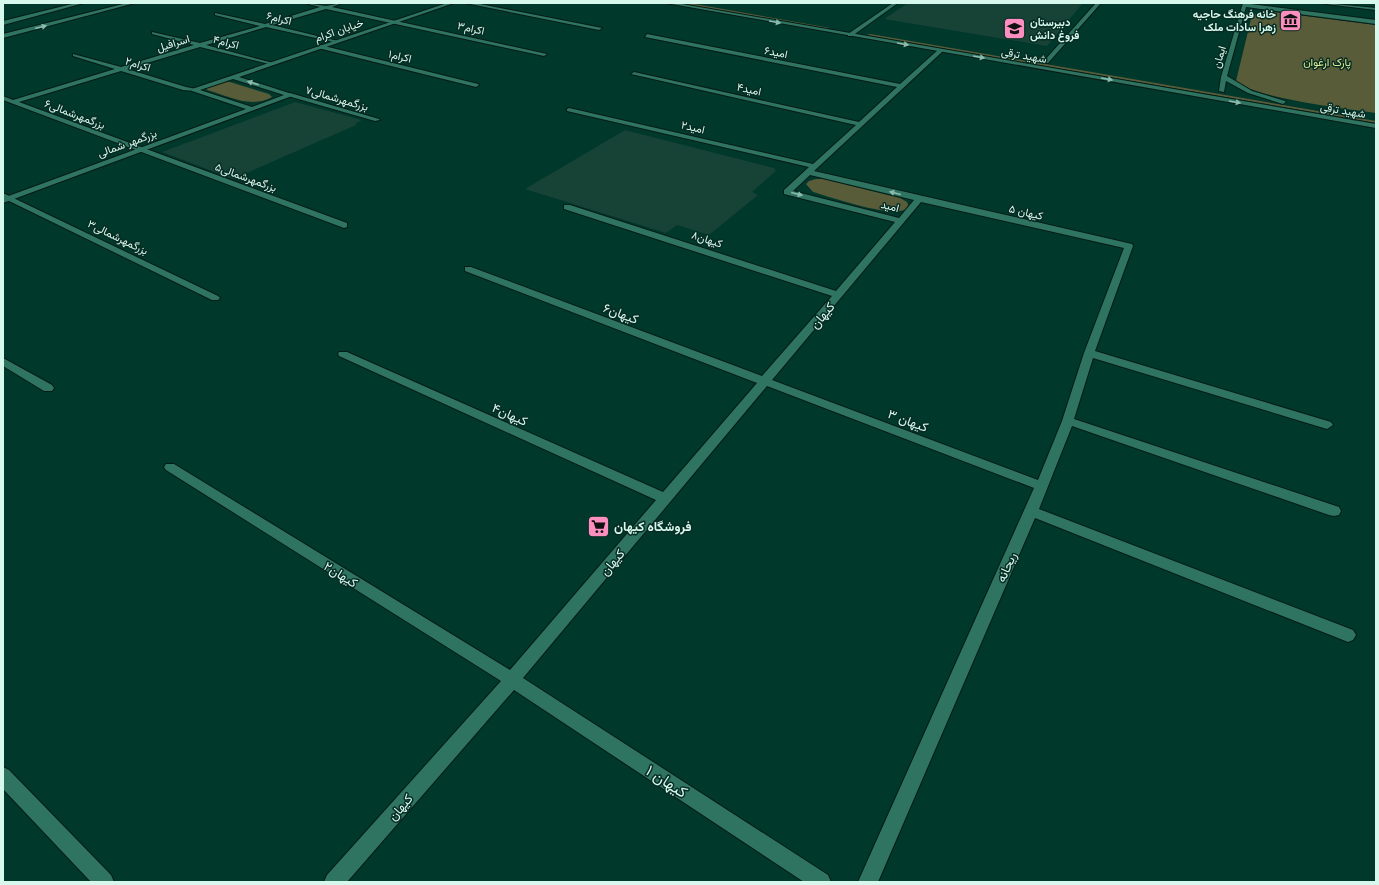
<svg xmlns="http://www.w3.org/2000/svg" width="1379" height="885" viewBox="0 0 1379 885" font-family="'DM Sans',Vazirmatn,sans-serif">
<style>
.built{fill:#174236}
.green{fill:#595c39}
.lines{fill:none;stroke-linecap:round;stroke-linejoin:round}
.street-casing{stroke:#061c16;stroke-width:2}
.secondary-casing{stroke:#061c16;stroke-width:2}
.street{fill:#2f7361;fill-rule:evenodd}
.secondary{fill:#2f7361;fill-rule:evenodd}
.oneway{fill:#8bbcad}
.labels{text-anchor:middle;stroke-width:3;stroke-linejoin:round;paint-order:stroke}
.far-poi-label{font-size:11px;font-weight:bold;fill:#d7f8ec;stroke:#072c23;text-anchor:end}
.far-street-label{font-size:11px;fill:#d7f8ec;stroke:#072c23}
.far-park-label{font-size:11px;fill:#e2ea91;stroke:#072c23}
.street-label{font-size:13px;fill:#d7f8ec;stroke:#072c23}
.poi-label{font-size:13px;font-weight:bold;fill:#d7f8ec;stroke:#072c23;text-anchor:start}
.near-street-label{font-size:16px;fill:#d7f8ec;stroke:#072c23}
</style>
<rect width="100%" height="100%" fill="#00382c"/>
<g class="built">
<path d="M 908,3 L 1083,3 L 1047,46 L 884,19 Z"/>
<path d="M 295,102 L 362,120 L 356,123 L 356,125 L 233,179 L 162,152 Z"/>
<path d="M 625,130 L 774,168 L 776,171 L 752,192 L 758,195 L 709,235 L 677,225 L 666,233 L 525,189 Z"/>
</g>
<g class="green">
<path d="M 676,3 L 689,3 L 830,28 L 824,28 Z"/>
<path d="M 1266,11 L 1376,25 L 1376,113 C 1348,109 1253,98 1236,81 L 1252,15 Z"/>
<path d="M 870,34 L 1376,121 L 1376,123 L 866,35 Z"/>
<path d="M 223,82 L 230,82 L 269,94 L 272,97 C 251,109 229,96 207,90 L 207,88 Z"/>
<path d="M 816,179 L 824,179 L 900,198 L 907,202 L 909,207 C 898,221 831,197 813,192 L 806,184 L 809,181 Z"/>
</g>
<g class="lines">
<defs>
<g id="street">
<path d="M 305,3 L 326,6 L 342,3 L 332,7 L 547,54 L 544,56 L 326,9 L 272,25 L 338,41 L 338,43 L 266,27 L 206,45 L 273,63 L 273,65 L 200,47 L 127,69 L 186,87 L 196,89 L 196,91 L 183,90 L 121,71 L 19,102 L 347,223 L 347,227 L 344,228 L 3,100 L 3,96 L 13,100 L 115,69 L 73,56 L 73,54 L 121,67 L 194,45 L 152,34 L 152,32 L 200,43 L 260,26 L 215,15 L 215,13 L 265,24 L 320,7 Z"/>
<path d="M 465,3 L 475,3 L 602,28 L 599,30 Z"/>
<path d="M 893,3 L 898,3 L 852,36 L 848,36 L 848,34 Z"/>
<path d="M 1096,3 L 1101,3 L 1048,63 L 1044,63 L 1044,61 Z"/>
<path d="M 1324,3 L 1376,8 L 1376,10 L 1326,4 Z"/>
<path d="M 647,34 L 900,84 L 939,49 L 943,49 L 943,51 L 814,171 L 1132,244 L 1133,246 L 1095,351 L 1331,422 L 1333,425 L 1327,429 L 1093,358 L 1074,419 L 1339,507 L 1341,511 L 1339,515 L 1334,516 L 1329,515 L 1072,426 L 1039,509 L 1353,630 L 1356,635 L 1353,640 L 1348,642 L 1343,640 L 1035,518 L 878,882 L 858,882 L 1034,488 L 767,386 L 523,678 L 828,875 L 831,882 L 804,882 L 514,690 L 347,882 L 324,882 L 327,875 L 501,681 L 166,470 L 164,467 L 166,464 L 174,464 L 510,670 L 656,500 L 339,356 L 338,354 L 339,352 L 347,352 L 663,492 L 757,383 L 465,271 L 465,267 L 471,267 L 762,376 L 832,296 L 564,209 L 564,205 L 570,205 L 836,291 L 895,222 L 784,194 L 784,190 L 809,167 L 567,111 L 567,109 L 569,108 L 813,164 L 856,125 L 631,74 L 634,72 L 859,122 L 897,87 L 645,37 ZM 810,175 L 914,200 L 899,218 L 793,191 ZM 921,202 L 1124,248 L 1084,353 L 1062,421 L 1038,480 L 772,380 Z"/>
<path d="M 320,45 L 478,84 L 479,85 L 476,87 L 318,48 Z"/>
<path d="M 290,93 L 379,119 L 380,120 L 375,121 L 288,96 L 287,95 Z"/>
<path d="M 3,193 L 218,296 L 220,298 L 218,300 L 212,300 L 3,198 Z"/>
<path d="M 3,358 L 52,385 L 54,388 L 52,391 L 44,391 L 3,366 Z"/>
</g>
<g id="secondary">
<path d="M 76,3 L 84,3 L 3,25 L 3,21 Z"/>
<path d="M 127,3 L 135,3 L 3,38 L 3,34 Z"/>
<path d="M 447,3 L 454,3 L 239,77 L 292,94 L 292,96 L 3,203 L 3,198 L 246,109 L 192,91 L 192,89 ZM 233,79 L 284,95 L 252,107 L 200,90 Z"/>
<path d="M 666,3 L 676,3 L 1376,124 L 1376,128 Z"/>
<path d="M 1243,3 L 1376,20 L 1376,24 L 1246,7 L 1227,76 L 1252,91 L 1285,101 L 1286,102 L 1283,104 L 1248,93 L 1226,81 L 1224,92 L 1219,91 L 1221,77 Z"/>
<path d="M 3,767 L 9,770 L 111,875 L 114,882 L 91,882 L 3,789 Z"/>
</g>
</defs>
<use href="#street" class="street-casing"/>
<use href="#secondary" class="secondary-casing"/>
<use href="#street" class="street"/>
<use href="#secondary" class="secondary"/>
</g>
<defs><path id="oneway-solid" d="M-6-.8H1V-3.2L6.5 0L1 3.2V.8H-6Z"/></defs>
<g class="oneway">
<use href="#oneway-solid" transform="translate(775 22) rotate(10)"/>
<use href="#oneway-solid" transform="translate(41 27) rotate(-14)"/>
<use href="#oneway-solid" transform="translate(903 44) rotate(10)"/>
<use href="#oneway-solid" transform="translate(979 57) rotate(10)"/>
<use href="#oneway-solid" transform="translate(1107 79) rotate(10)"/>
<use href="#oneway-solid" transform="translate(253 83) rotate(-163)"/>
<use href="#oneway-solid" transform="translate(1235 102) rotate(10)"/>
<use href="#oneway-solid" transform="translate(895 193) rotate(-166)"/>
<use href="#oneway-solid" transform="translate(797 194) rotate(14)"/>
</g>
<defs>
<symbol id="museum-square" viewBox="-11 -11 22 22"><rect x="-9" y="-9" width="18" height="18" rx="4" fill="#fd8ec0" stroke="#072c23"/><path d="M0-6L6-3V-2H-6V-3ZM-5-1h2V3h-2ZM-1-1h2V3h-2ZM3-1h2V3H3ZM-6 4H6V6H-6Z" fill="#111"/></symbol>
<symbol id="school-square" viewBox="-11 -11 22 22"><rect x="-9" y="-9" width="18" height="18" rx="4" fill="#fd8ec0" stroke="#072c23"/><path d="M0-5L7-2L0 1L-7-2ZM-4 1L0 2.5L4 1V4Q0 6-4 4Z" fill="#111"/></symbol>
<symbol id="supermarket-square" viewBox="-11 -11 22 22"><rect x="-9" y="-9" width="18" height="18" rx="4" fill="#fd8ec0" stroke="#072c23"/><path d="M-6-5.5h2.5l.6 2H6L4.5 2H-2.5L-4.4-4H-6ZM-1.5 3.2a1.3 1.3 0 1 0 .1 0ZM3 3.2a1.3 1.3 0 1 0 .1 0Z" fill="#111"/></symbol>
</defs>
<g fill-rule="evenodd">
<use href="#museum-square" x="1278" y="8" width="25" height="25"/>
<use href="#school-square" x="1002" y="16" width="25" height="25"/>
<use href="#supermarket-square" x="586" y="514" width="25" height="25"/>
</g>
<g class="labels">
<g class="far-poi-label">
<text x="1276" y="18">خانه فرهنگ حاجیه<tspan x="1276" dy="13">زهرا سادات ملک</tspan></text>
<text x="1030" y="26" text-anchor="start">دبیرستان<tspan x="1030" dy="13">فروغ دانش</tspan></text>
</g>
<g class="far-street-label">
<text transform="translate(279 18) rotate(14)" y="4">اکرام۶</text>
<text transform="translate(471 28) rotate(12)" y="4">اکرام۳</text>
<text transform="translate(339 30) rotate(-19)" y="4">خیابان اکرام</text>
<text transform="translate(226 42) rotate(15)" y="4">اکرام۴</text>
<text transform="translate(173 43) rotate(-17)" y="4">اسرافیل</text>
<text transform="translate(776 52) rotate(11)" y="4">امید۶</text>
<text transform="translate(1024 55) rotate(10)" y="4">شهید ترقی</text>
<text transform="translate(400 56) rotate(13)" y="4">اکرام۱</text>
<text transform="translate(1219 57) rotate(-74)" y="4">ایمان</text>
<text transform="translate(138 64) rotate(17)" y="4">اکرام۲</text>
<text transform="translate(749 89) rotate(12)" y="4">امید۴</text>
<text transform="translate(337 98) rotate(16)" y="4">بزرگمهرشمالی۷</text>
<text transform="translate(1343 110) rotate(10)" y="4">شهید ترقی</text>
<text transform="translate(75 114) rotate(21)" y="4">بزرگمهرشمالی۶</text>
<text transform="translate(693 127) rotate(13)" y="4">امید۲</text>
<text transform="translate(127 143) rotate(-20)" y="4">بزرگمهر شمالی</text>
<text transform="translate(246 177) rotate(20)" y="4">بزرگمهرشمالی۵</text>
<text transform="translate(890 206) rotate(14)" y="4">امید</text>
<text transform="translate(1026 212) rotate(13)" y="4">کیهان ۵</text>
<text transform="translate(118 237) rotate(26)" y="4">بزرگمهرشمالی۳</text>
<text transform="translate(707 239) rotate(18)" y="4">کیهان۸</text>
</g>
<g class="far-park-label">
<text x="1327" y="66">پارک ارغوان</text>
</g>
<g class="street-label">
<text transform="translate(621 313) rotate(21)" y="5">کیهان۶</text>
<text transform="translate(822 315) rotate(-50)" y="5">کیهان</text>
<text transform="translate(510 414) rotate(24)" y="5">کیهان۴</text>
<text transform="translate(908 420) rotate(21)" y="5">کیهان ۳</text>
<text transform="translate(612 562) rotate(-50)" y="5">کیهان</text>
<text transform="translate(1006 567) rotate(-66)" y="5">ریحانه</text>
<text transform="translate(341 574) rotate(32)" y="5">کیهان۲</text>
<text transform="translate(400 807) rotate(-49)" y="5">کیهان</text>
</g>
<g class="poi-label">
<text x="614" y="531">فروشگاه کیهان</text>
</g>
<g class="near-street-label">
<text transform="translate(667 781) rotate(33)" y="6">کیهان ۱</text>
</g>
</g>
<rect width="1379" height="885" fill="none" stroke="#d7f8ec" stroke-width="8"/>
</svg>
